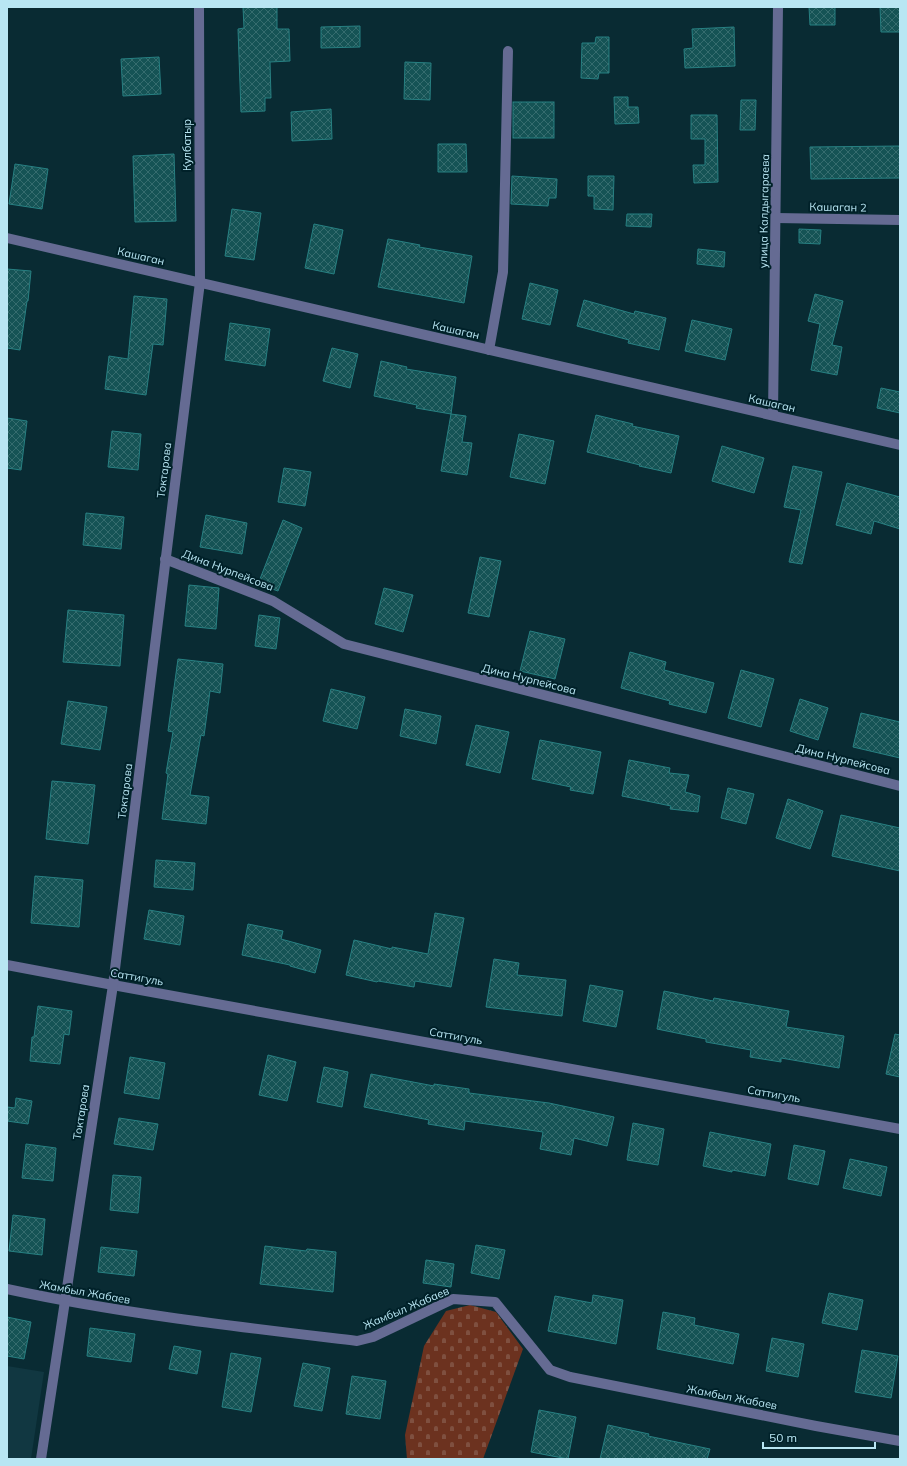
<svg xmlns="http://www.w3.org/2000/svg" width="907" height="1466" viewBox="0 0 907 1466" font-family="Mulish,sans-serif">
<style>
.built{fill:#113741}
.cemetery{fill:url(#cemetery-stones)}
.building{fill:url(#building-cross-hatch);stroke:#278082}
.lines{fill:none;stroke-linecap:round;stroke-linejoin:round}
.minor{stroke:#656b93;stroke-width:10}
.labels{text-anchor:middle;stroke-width:4;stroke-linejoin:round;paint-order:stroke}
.street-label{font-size:11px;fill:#b8e6f3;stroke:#002129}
</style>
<defs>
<pattern id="cemetery-stones" width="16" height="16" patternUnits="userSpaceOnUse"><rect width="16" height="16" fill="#6c321f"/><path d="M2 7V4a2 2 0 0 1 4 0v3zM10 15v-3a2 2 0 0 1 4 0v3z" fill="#7f5040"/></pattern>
<pattern id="building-cross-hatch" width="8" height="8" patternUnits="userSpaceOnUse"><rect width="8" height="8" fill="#155355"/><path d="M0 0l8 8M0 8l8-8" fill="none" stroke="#356c6e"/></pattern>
</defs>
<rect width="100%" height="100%" fill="#092b33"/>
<path class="built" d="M 7,1366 L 44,1372 L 31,1459 L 7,1459 Z"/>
<path class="cemetery" d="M 470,1305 L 496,1312 L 523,1349 L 483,1459 L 407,1459 L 405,1435 L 424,1346 L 446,1311 Z"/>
<g class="building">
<path d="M 243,7 L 277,7 L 277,29 L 289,29 L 290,61 L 270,62 L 271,98 L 265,98 L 265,111 L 241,112 L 238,29 L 244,28 Z"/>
<path d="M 809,7 L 835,7 L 835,25 L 810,25 Z"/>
<path d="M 880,7 L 900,7 L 900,32 L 881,32 Z"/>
<path d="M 360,26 L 360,47 L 321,48 L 321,27 Z"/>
<path d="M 734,27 L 735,66 L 685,68 L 684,49 L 693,48 L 692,29 Z"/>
<path d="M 596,37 L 609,37 L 609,73 L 599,73 L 598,79 L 581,78 L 582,43 L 595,43 Z"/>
<path d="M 159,57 L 161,94 L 123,96 L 121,59 Z"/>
<path d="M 405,62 L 431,63 L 430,100 L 404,99 Z"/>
<path d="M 614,97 L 628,97 L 628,107 L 638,107 L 639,123 L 615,124 Z"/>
<path d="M 741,100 L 756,100 L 755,130 L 740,130 Z"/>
<rect x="513" y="102" width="41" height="36"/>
<path d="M 331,109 L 332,139 L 292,141 L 291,112 Z"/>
<path d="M 691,115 L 717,115 L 718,182 L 694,183 L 693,165 L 705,165 L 705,139 L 691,139 Z"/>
<path d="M 438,144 L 466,144 L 467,172 L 438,172 Z"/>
<path d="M 900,146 L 900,178 L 811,179 L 810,147 Z"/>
<path d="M 174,154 L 176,221 L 135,222 L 133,156 Z"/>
<path d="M 15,164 L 48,169 L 42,209 L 9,204 Z"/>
<path d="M 512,176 L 557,179 L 556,198 L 549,198 L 548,206 L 511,204 Z"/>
<path d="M 588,176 L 614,176 L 613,210 L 594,209 L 594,196 L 588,196 Z"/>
<path d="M 232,209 L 261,213 L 254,260 L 225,256 Z"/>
<path d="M 627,214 L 652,214 L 651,227 L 626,226 Z"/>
<path d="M 314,224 L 343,230 L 334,274 L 305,268 Z"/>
<path d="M 799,229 L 821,230 L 820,244 L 799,243 Z"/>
<path d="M 388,239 L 420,245 L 419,247 L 472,256 L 464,303 L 378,287 Z"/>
<path d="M 698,249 L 725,252 L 724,267 L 697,264 Z"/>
<path d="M 7,269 L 31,271 L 28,301 L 27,301 L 20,350 L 7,348 Z"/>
<path d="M 530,283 L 558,290 L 550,325 L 522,319 Z"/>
<path d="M 815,294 L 843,301 L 832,345 L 842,347 L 837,375 L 811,370 L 820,324 L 808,321 Z"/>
<path d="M 134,296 L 167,299 L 163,345 L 153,344 L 146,395 L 105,389 L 109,356 L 128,359 Z"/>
<path d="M 584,300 L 634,314 L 635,311 L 666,318 L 659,350 L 628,343 L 629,340 L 577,326 Z"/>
<path d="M 692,320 L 732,329 L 725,360 L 685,351 Z"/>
<path d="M 230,323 L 270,329 L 265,366 L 225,360 Z"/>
<path d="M 332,348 L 358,354 L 350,388 L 323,381 Z"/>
<path d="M 381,361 L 407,367 L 406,369 L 456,377 L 451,414 L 416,408 L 417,405 L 374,396 Z"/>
<path d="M 881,388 L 900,392 L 900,413 L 877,408 Z"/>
<path d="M 451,414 L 466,416 L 462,442 L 472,443 L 467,475 L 441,471 Z"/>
<path d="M 596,415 L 633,424 L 632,426 L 679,436 L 671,473 L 639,466 L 640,465 L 587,452 Z"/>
<path d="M 7,418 L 27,421 L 21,470 L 7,468 Z"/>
<path d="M 112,431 L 141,434 L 138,470 L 108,467 Z"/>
<path d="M 519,434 L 554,441 L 545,484 L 510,477 Z"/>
<path d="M 722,446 L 764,458 L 754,493 L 712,481 Z"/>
<path d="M 793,466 L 822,472 L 802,564 L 789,562 L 801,510 L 784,507 Z"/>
<path d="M 284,468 L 311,472 L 305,506 L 278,502 Z"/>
<path d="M 847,483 L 900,497 L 900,529 L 874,521 L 871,534 L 836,525 Z"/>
<path d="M 86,513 L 124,517 L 121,549 L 83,545 Z"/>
<path d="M 206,515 L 247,523 L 242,554 L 200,547 Z"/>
<path d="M 283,520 L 302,528 L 278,591 L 258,584 Z"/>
<path d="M 480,557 L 501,561 L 489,617 L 468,613 Z"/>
<path d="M 189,585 L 219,588 L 216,629 L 185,626 Z"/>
<path d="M 384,588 L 413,595 L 403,632 L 375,624 Z"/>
<path d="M 68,610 L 124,615 L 120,666 L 63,662 Z"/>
<path d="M 259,615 L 280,618 L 276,649 L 255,646 Z"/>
<path d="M 530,631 L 565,639 L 555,679 L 520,671 Z"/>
<path d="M 630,652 L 666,662 L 664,670 L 714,683 L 706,713 L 669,704 L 670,701 L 621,688 Z"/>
<path d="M 178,659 L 223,664 L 220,693 L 210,691 L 204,736 L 201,735 L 190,795 L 209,797 L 206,824 L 162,819 L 168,774 L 166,773 L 173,732 L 168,731 Z"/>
<path d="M 741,670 L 774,679 L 761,727 L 728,718 Z"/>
<path d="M 331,689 L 365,697 L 357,729 L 323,721 Z"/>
<path d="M 800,699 L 828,708 L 818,740 L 790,731 Z"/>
<path d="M 68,701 L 107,707 L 100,750 L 61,744 Z"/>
<path d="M 405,709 L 441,716 L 436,744 L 400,736 Z"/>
<path d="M 861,713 L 900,722 L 900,758 L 853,747 Z"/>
<path d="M 476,725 L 509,732 L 500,773 L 466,765 Z"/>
<path d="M 540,740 L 601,752 L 593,794 L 570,790 L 571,787 L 532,779 Z"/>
<path d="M 629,760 L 670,768 L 669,773 L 689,775 L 685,792 L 700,796 L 698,812 L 670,809 L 671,806 L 622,796 Z"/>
<path d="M 52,781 L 95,785 L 88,844 L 46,839 Z"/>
<path d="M 728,788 L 754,794 L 746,824 L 721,818 Z"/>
<path d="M 788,799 L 823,811 L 810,849 L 776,838 Z"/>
<path d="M 841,815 L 900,828 L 900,871 L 832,856 Z"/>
<path d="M 156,860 L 195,863 L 193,890 L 154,887 Z"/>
<path d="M 35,876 L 83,880 L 79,927 L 31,923 Z"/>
<path d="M 149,910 L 184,916 L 180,945 L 144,939 Z"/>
<path d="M 435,913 L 464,918 L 451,987 L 415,981 L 414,987 L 378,981 L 377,982 L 346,975 L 354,940 L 392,949 L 392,947 L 428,954 Z"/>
<path d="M 248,924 L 283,931 L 281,939 L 321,950 L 315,973 L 290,966 L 290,965 L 242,955 Z"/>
<path d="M 494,959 L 519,963 L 517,975 L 566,980 L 562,1016 L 486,1007 Z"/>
<path d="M 590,985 L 623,991 L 616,1027 L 583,1021 Z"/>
<path d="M 664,991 L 713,1001 L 714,998 L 789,1011 L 786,1027 L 844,1036 L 839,1068 L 781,1058 L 781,1062 L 750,1057 L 751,1050 L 706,1042 L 706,1039 L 657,1029 Z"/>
<path d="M 38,1006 L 72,1011 L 69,1035 L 64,1034 L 60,1064 L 30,1061 L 32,1037 L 34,1037 Z"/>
<path d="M 895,1034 L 900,1035 L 900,1077 L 886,1074 Z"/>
<path d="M 268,1055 L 296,1062 L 287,1101 L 259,1095 Z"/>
<path d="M 130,1057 L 165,1063 L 159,1099 L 124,1093 Z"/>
<path d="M 324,1067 L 348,1072 L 342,1107 L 317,1102 Z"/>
<path d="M 371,1074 L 434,1086 L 434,1084 L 469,1089 L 469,1093 L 549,1103 L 614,1117 L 607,1146 L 574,1138 L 571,1155 L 540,1149 L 543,1132 L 465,1121 L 464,1130 L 428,1124 L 429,1120 L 364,1107 Z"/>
<path d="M 16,1098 L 32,1101 L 28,1124 L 7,1121 L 7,1107 L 15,1108 Z"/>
<path d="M 119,1118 L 158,1124 L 153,1150 L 114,1144 Z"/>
<path d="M 633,1123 L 664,1129 L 658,1165 L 627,1160 Z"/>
<path d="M 710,1132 L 771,1144 L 765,1176 L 732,1170 L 732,1172 L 703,1166 Z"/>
<path d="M 26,1144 L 56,1148 L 53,1181 L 22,1178 Z"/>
<path d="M 794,1145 L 825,1151 L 818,1185 L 788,1179 Z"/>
<path d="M 850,1159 L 887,1167 L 881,1196 L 843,1188 Z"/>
<path d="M 113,1175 L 141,1177 L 138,1213 L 110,1210 Z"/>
<path d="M 13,1215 L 45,1219 L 42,1255 L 9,1251 Z"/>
<path d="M 476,1245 L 505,1250 L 499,1279 L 471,1273 Z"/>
<path d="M 265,1246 L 306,1251 L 307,1249 L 336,1252 L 333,1292 L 260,1284 Z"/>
<path d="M 101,1247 L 137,1251 L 134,1276 L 98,1272 Z"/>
<path d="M 426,1260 L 454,1264 L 451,1287 L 423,1283 Z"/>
<path d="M 829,1293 L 863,1300 L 857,1330 L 822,1323 Z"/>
<path d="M 593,1295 L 623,1300 L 616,1344 L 548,1331 L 555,1296 L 592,1303 Z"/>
<path d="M 663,1312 L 695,1318 L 694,1325 L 739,1334 L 733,1364 L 657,1349 Z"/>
<path d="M 7,1317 L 31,1322 L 24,1359 L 7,1356 Z"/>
<path d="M 90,1328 L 135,1334 L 131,1362 L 87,1356 Z"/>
<path d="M 772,1338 L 804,1344 L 798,1377 L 766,1371 Z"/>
<path d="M 174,1346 L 201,1351 L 197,1374 L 169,1369 Z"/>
<path d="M 862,1350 L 898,1356 L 891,1398 L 855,1392 Z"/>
<path d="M 231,1353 L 261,1358 L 251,1412 L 222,1407 Z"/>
<path d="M 303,1363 L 330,1368 L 322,1411 L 294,1406 Z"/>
<path d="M 352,1376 L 386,1381 L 380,1419 L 346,1414 Z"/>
<path d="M 539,1410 L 576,1417 L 568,1459 L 531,1452 Z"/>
<path d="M 608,1425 L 649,1434 L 648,1436 L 710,1449 L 707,1459 L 600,1459 Z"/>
</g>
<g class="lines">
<g class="minor">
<path d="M 776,218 L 900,220"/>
<path d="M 7,238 L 900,445"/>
<path d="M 489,350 L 503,272 L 508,51"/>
<path d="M 773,415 L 778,7"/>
<path d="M 165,559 L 273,601 L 344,644 L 900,786"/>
<path d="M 7,965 L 113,985 L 900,1129"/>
<path d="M 7,1289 C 123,1314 240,1327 357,1341 L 373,1337 L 453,1299 L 495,1302 L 550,1370 L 570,1377 L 816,1426 L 900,1441"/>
<path d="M 41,1459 L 113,985 L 200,282 L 199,7"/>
</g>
</g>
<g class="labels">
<g class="street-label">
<text transform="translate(187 145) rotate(-90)" y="4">Кулбатыр</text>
<text transform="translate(838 207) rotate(1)" y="4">Кашаган 2</text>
<text transform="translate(764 211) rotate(-89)" y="4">улица Калдыгараева</text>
<text transform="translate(141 256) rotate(13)" y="4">Кашаган</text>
<text transform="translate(456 330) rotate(13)" y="4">Кашаган</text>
<text transform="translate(772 403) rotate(13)" y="4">Кашаган</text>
<text transform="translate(164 470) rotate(-83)" y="4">Токтарова</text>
<text transform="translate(228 570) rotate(21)" y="4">Дина Нурпейсова</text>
<text transform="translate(529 679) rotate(14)" y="4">Дина Нурпейсова</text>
<text transform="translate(843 759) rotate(14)" y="4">Дина Нурпейсова</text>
<text transform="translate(125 791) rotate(-83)" y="4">Токтарова</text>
<text transform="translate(137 977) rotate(10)" y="4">Саттигуль</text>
<text transform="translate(456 1036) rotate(10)" y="4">Саттигуль</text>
<text transform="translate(774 1094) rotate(10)" y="4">Саттигуль</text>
<text transform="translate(81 1112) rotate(-81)" y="4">Токтарова</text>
<text transform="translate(85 1292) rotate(10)" y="4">Жамбыл Жабаев</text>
<text transform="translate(406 1308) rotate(-23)" y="4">Жамбыл Жабаев</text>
<text transform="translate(732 1397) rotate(11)" y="4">Жамбыл Жабаев</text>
</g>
</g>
<rect width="907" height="1466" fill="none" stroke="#b8e6f3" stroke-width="16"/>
<path d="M763 1442v6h112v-6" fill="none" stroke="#b8e6f3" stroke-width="2"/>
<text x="769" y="1442" font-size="12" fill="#b8e6f3" stroke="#002129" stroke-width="3" paint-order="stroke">50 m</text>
</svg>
